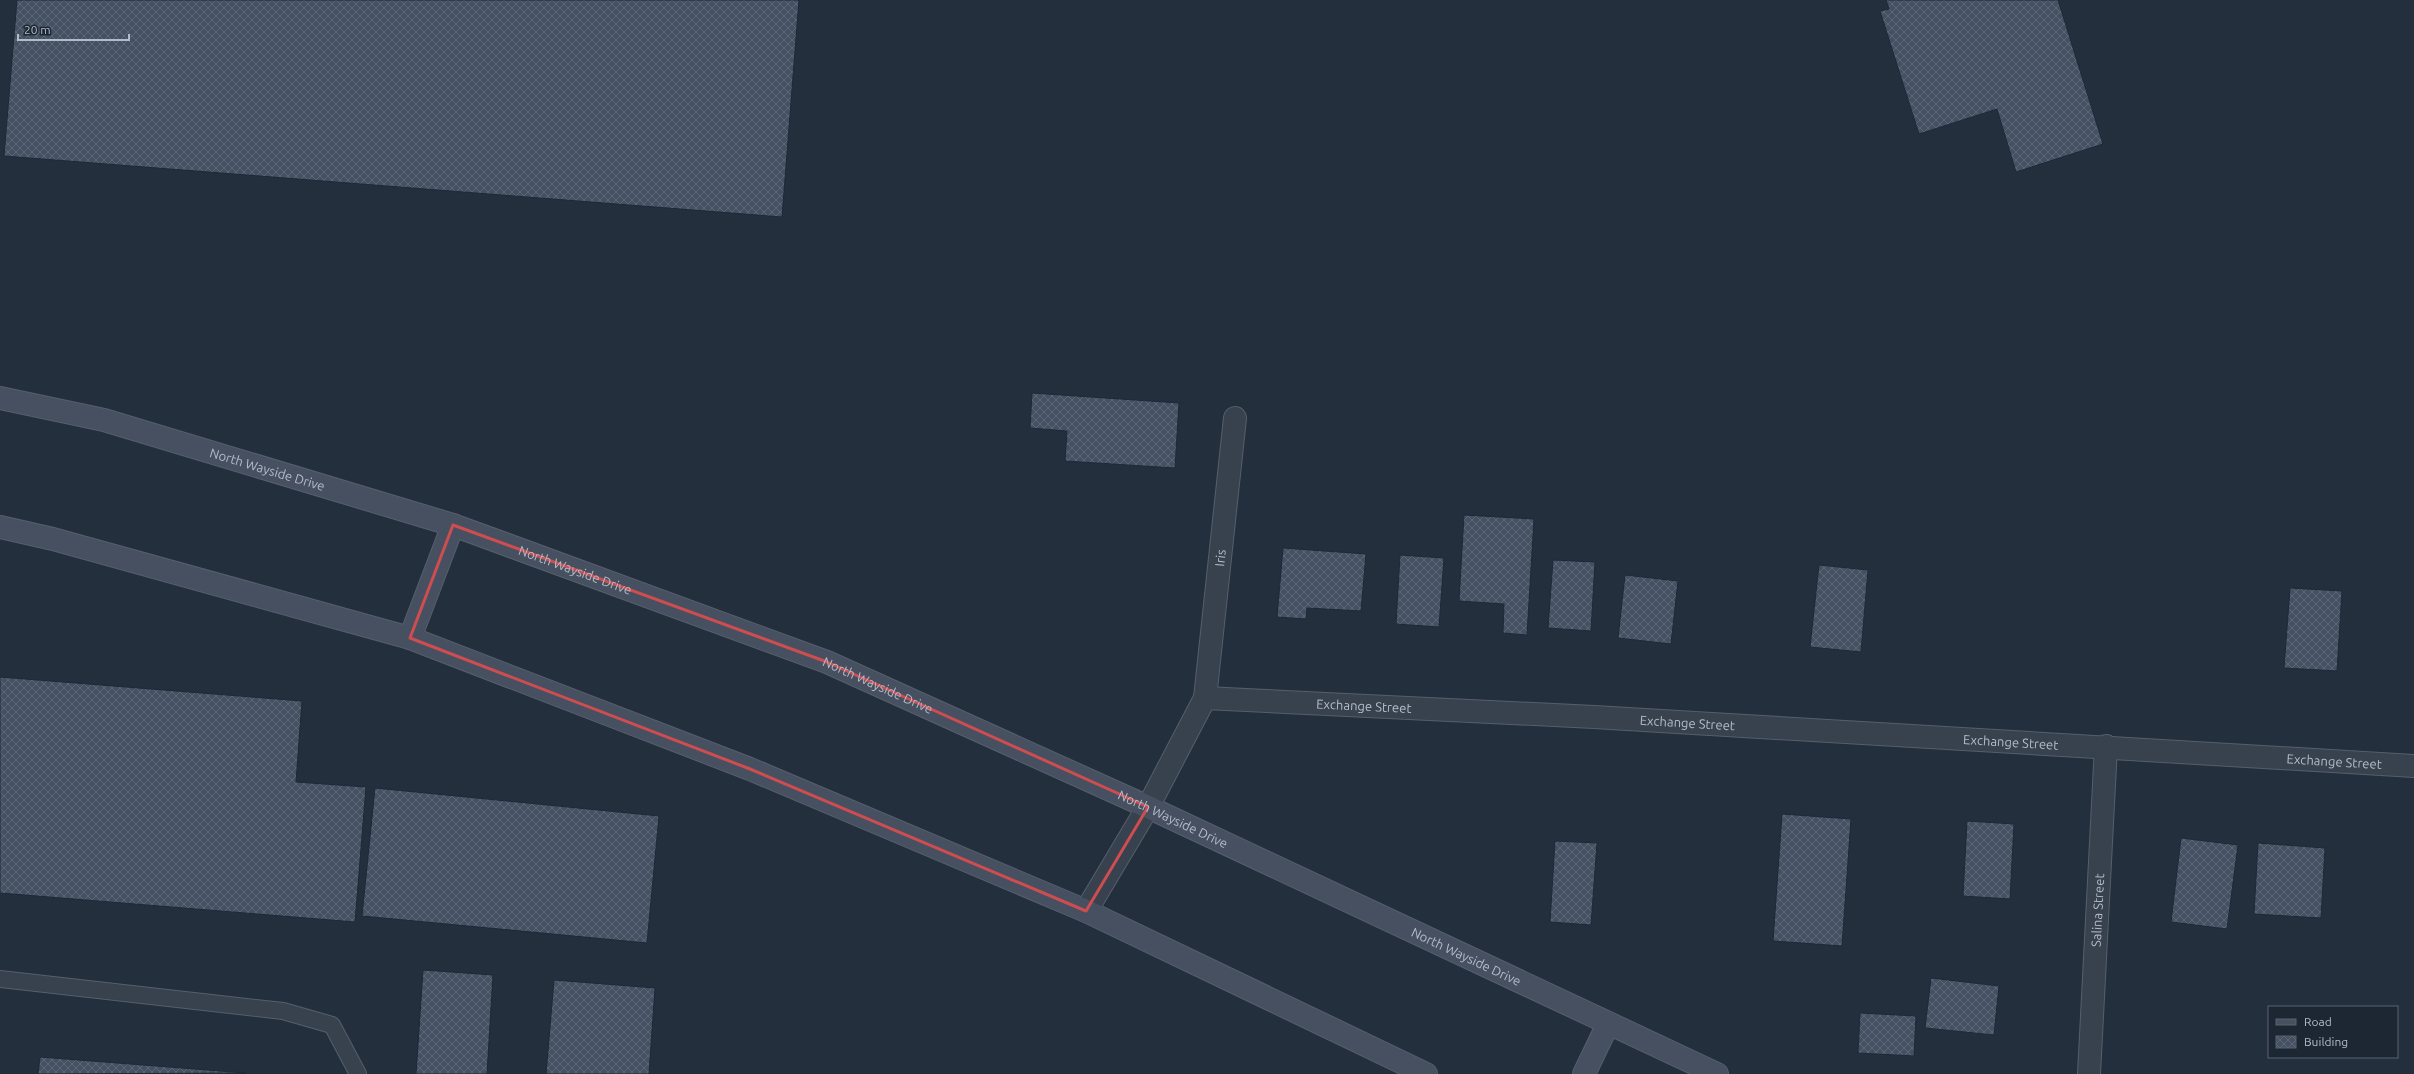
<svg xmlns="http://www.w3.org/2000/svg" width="2414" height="1074" viewBox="0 0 2414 1074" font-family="Ubuntu,sans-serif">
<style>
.building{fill:url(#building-cross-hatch);stroke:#1f2835}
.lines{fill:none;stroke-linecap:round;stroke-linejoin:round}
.service-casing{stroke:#565f6c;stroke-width:18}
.minor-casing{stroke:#565f6c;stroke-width:24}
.secondary-casing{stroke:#565f6c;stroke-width:24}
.service{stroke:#38414e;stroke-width:16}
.minor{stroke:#38414e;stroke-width:22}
.secondary{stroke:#465061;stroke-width:22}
.marked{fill:none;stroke:#ce4d50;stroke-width:3;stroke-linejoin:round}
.labels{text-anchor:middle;stroke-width:3;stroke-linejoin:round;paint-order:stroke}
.street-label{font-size:13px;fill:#b4bcc9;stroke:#1d2633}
</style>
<defs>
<pattern id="building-cross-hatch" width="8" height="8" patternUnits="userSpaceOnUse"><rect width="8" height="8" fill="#455162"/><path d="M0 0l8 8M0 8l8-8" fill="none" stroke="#5d6877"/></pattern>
</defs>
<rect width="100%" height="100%" fill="#242f3e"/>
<g class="building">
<path d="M 17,0 L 799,0 L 782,217 L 4,156 Z"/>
<path d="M 1886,0 L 2058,0 L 2103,144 L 2016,172 L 1997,109 L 1919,134 L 1880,11 L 1889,9 Z"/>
<path d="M 1032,393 L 1179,403 L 1175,468 L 1065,461 L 1067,431 L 1030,428 Z"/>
<path d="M 1464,515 L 1534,519 L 1527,635 L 1503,633 L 1504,604 L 1459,601 Z"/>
<path d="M 1283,548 L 1366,554 L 1361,611 L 1307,608 L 1306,619 L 1277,617 Z"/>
<path d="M 1400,555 L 1444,558 L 1439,627 L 1396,624 Z"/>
<path d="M 1553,560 L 1595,562 L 1591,631 L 1548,628 Z"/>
<path d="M 1819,565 L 1868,570 L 1861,652 L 1810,647 Z"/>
<path d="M 1625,575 L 1678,581 L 1671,644 L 1618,638 Z"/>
<path d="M 2290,588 L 2342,591 L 2337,671 L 2284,668 Z"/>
<path d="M 0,677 L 302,701 L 296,782 L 366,787 L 355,922 L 0,893 Z"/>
<path d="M 375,788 L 659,816 L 647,943 L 362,916 Z"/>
<path d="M 1782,814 L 1851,819 L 1842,946 L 1773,941 Z"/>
<path d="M 1967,821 L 2014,824 L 2010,899 L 1963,896 Z"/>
<path d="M 2181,838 L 2238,845 L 2227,929 L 2171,922 Z"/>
<path d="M 1555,841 L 1597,843 L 1591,925 L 1550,922 Z"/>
<path d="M 2258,843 L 2325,848 L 2321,918 L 2254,914 Z"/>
<path d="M 423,970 L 493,975 L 487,1074 L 416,1074 Z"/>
<path d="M 1931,978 L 1999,986 L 1994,1035 L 1925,1028 Z"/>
<path d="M 554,980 L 655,988 L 649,1074 L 546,1074 Z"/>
<path d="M 1860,1013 L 1916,1016 L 1914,1056 L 1858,1053 Z"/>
<path d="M 40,1057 L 246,1073 L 38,1074 Z"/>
</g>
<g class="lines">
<defs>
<path id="service" d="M 0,979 L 283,1011 L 332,1025 L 358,1074"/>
<g id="minor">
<path id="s1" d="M 1205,698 L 1594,717 L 2414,766"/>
<path id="s2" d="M 1086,911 L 1148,807 L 1205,698 L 1235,418"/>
<path id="s3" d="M 2089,1074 L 2106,746"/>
</g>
<g id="secondary">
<path id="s4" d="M 0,398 L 104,420 L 453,525 L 827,662 L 1148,807 L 1717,1074"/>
<path d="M 0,527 L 53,539 L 410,638 L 750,769 L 1086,911 L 1426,1074"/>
<path d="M 410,638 L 453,525"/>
<path d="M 1584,1074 L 1608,1024"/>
</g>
</defs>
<use href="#service" class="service-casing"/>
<use href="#minor" class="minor-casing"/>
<use href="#secondary" class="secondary-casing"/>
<use href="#service" class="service"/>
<use href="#minor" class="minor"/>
<use href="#secondary" class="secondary"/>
</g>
<path class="marked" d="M 453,525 L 827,662 L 1148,807 L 1086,911 L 750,769 L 410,638 Z"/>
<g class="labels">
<g class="street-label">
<text dy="5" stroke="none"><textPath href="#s4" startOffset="277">North Wayside Drive</textPath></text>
<text dy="5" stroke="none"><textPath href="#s2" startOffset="385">Iris</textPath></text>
<text dy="5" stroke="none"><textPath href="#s4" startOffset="601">North Wayside Drive</textPath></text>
<text dy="5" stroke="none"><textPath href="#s4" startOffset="925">North Wayside Drive</textPath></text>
<text dy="5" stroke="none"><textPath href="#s1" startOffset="159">Exchange Street</textPath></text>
<text dy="5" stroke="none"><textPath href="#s1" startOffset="483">Exchange Street</textPath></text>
<text dy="5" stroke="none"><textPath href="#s1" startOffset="807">Exchange Street</textPath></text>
<text dy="5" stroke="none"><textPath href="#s1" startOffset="1131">Exchange Street</textPath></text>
<text dy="5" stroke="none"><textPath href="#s4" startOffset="1249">North Wayside Drive</textPath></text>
<text dy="5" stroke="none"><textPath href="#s3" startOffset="164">Salina Street</textPath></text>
<text dy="5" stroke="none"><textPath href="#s4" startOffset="1573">North Wayside Drive</textPath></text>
</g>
</g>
<rect x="2268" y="1006" width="130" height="52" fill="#1d2633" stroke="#59626f"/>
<rect x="2276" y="1019" width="20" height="6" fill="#465061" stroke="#59626f"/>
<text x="2304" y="1026" font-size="12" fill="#b4bcc9">Road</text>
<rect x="2276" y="1036" width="20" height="12" fill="url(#building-cross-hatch)" stroke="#59626f"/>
<text x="2304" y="1046" font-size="12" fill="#b4bcc9">Building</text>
<path d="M18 34v6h111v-6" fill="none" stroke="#b4bcc9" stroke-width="2"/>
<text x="24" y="34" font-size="12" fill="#b4bcc9" stroke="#1d2633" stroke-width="3" paint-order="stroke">20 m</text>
</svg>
